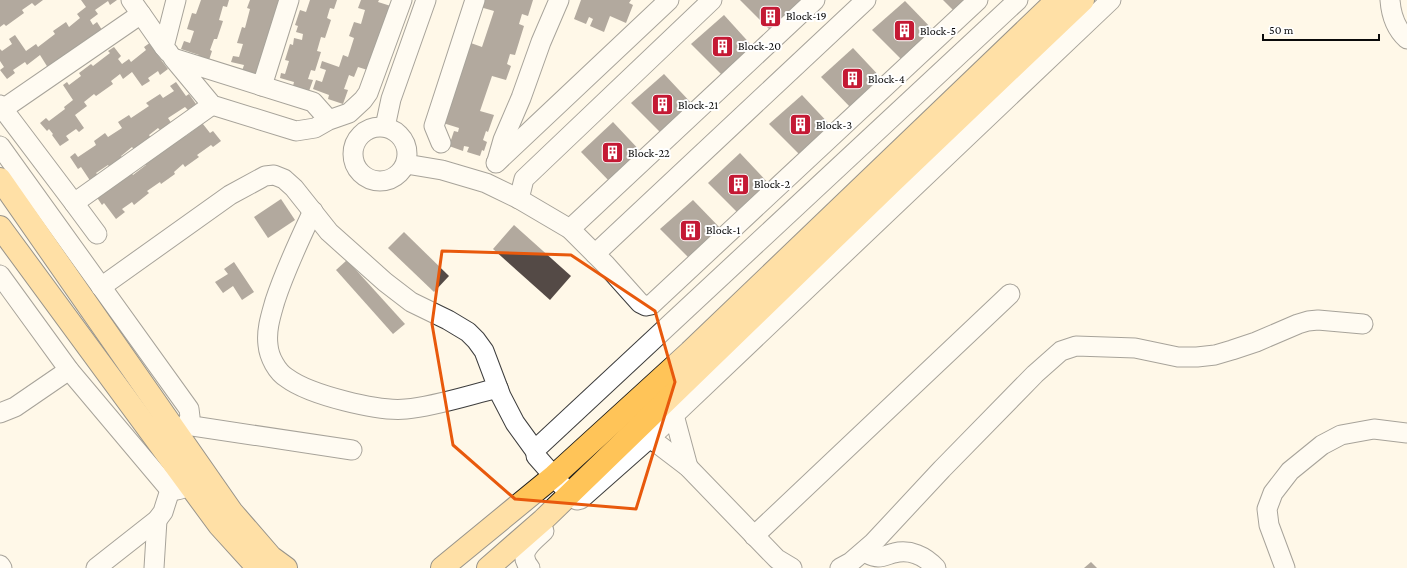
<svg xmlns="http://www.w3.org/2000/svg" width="1407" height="568" viewBox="0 0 1407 568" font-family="'Crimson Pro',serif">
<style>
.building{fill:#544a46}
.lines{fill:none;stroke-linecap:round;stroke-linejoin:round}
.minor-casing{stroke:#3d3d3d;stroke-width:21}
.major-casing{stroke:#1b1b1b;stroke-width:24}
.minor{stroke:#fff;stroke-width:19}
.major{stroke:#ffc458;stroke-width:22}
.marked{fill:none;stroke:#e8590c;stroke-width:3;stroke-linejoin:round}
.labels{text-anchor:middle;stroke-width:4;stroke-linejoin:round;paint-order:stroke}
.poi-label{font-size:12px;fill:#0a0a0a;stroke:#fff;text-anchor:start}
</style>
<rect width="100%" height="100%" fill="#fff8e8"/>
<g class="building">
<path d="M 0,0 L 43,0 L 35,6 L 32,3 L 22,10 L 24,13 L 6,26 L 4,24 L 0,27 Z"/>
<path d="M 81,0 L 117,0 L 110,5 L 108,1 L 95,10 L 98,14 L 90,20 L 93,25 L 97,22 L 104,33 L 50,71 L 40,55 L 27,65 L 25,62 L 13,70 L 15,73 L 7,79 L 0,70 L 4,67 L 0,61 L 0,49 L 2,51 L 12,44 L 9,39 L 15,35 L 26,51 L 36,44 L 38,47 L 55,34 L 53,31 L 66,22 L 69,27 L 80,18 L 77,14 L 86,7 Z"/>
<path d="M 201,0 L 229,0 L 227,7 L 223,6 L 219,20 L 223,21 L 217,39 L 214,39 L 210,50 L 212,51 L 208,63 L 197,59 L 199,55 L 181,49 L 184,41 L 190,43 L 194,31 L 187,29 L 192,13 L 196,14 Z"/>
<path d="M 250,0 L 280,0 L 260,77 L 242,71 L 244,65 L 231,62 L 233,56 L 239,57 L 243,44 L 237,43 L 242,27 L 245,28 L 250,9 L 247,8 Z"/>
<path d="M 310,0 L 337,0 L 334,9 L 330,8 L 327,18 L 331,20 L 325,38 L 321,37 L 317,51 L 321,52 L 315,71 L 311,70 L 308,79 L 313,80 L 309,91 L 293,86 L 294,82 L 280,78 L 281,73 L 285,74 L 289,61 L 285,60 L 290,44 L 293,45 L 294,38 L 302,40 L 303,34 L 296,32 L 298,26 L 295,25 L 300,10 L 306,12 Z"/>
<path d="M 361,0 L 379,0 L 378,2 L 394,7 L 374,72 L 358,67 L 354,77 L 349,75 L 344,89 L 348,90 L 343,104 L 328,99 L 329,95 L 313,89 L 316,80 L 322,82 L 326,70 L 320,68 L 322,61 L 339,67 L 343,55 L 348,57 L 354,38 L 349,36 L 354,22 L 361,24 L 365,10 L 358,8 Z"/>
<path d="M 482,0 L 533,0 L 528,16 L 522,14 L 519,24 L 524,26 L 515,55 L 510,54 L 507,64 L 511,66 L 506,80 L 492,76 L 480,111 L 494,115 L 488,132 L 486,131 L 483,140 L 487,142 L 484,151 L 482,150 L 480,156 L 467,152 L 469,147 L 464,146 L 463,151 L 449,146 L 454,131 L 458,132 L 459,128 L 443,123 L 465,61 L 463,60 L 468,42 L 482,47 L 494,11 L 480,7 Z"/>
<path d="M 581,0 L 631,0 L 629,3 L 633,5 L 626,23 L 610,16 L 604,32 L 590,26 L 593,19 L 589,17 L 586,24 L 574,19 Z"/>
<path d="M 740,0 L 801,0 L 802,1 L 771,31 Z"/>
<path d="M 943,0 L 970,0 L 956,13 Z"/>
<path d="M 905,1 L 935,32 L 904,62 L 872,30 Z"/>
<path d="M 724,15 L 753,47 L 723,76 L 691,44 Z"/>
<path d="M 151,42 L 158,52 L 156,53 L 168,69 L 160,75 L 158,71 L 148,78 L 150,81 L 142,86 L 132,72 L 123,79 L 120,74 L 111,81 L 113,84 L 96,96 L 94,94 L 84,102 L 87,106 L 75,115 L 84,128 L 79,132 L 76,129 L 66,136 L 69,140 L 60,146 L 52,135 L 53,134 L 49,129 L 47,131 L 40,123 L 46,118 L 49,121 L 65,109 L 64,107 L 73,100 L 63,85 L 67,82 L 69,85 L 81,76 L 79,73 L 91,64 L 93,66 L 110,53 L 108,51 L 114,47 L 121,56 L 118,59 L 122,64 L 129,59 L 131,62 L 146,50 L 144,47 Z"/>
<path d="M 853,48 L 883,80 L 852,109 L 821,77 Z"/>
<path d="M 664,74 L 694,106 L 663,135 L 631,103 Z"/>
<path d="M 176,82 L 186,96 L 189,94 L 196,104 L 188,110 L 185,107 L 168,118 L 172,124 L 161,131 L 158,128 L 149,135 L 152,140 L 135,151 L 132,147 L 121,156 L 123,159 L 110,168 L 108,165 L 96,173 L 99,176 L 91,182 L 81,167 L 78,169 L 70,157 L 75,153 L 78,157 L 96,145 L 94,141 L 105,133 L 108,137 L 122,128 L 118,122 L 129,115 L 131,118 L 149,106 L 146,103 L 160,94 L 163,98 L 174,91 L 170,86 Z"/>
<path d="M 802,95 L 832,127 L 801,156 L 769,124 Z"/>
<path d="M 199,119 L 210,133 L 213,131 L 221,141 L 213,147 L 211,145 L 197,155 L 199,157 L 185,167 L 183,164 L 174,172 L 175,174 L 161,184 L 160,182 L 147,191 L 149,193 L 134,205 L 132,202 L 122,209 L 125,212 L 116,219 L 104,203 L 102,205 L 96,196 L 101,193 L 102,195 L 120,182 L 118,180 L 130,171 L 133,175 L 146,165 L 143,160 L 182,131 L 186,136 L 198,127 L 194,122 Z"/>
<path d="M 613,122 L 643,154 L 612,184 L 581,152 Z"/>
<path d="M 740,153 L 770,185 L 739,214 L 708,183 Z"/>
<path d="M 281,199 L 295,220 L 268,238 L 254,217 Z"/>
<path d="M 693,200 L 723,231 L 692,261 L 660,229 Z"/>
<path d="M 514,225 L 571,276 L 550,300 L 493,249 Z"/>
<path d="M 404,232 L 449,276 L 434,292 L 388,248 Z"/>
<path d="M 347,260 L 405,324 L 393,334 L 336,270 Z"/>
<path d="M 234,262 L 254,292 L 242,300 L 233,286 L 223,293 L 215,282 L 228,274 L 224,269 Z"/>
<path d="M 1091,562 L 1097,568 L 1084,568 Z"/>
</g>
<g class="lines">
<defs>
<g id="minor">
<path d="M 131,0 L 141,14"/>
<path d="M 1018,0 L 537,448 L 536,452 L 536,456 L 573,498 L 577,500 L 581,499 L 650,438 L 1111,0"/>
<path d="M 1390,0 C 1391,14 1396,29 1407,39"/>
<path d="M 169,53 L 164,47 L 176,0"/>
<path d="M 262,86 L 289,0"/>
<path d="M 0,105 L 3,109 L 141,14 L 164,47"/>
<path d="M 3,109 L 74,203 L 212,105"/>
<path d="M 329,120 L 313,102 L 173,58 L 212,105 L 296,131 L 315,128 L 329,120 L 349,113 L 363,100 L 368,93 L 402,0"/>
<circle cx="380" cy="154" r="27"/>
<path d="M 385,127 L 391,99 L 426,0"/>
<path d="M 441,143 L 434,126 L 475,0"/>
<path d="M 0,146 L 189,409 L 190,417 L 180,438"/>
<path d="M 497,161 L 503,140 L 521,98 L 541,42 L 559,0"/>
<path d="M 496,163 L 669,0"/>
<path d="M 406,164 L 442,170 L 486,183 L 519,199 L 570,229 L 606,265 L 640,303 L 646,306 L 651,305 L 978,0"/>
<path d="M 519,199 L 524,179 L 712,0"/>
<path d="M 74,203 L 97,234"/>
<path d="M 313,211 C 299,241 285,270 275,301 C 271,315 266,330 268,345 C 269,357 277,372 287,378 C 310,395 379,412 406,409 C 437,406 469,395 498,388"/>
<path d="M 570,229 L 815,0"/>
<path d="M 595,254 L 866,0"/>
<path d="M 0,275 L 69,370 L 170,490 C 183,492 191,483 200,475"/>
<path d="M 101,287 L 230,195 L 265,176 L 274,175 L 284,179 L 294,188 L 329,232 L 385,282 L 411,302 L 448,320 L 468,332 L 476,340 L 484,351 L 501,396 L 515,423 L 536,452"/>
<path d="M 0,413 L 15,407 L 69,370"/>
<path d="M 674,415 L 688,467"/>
<path d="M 186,425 L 352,450"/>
<path d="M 650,438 L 688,467 L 777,559 L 792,568"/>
<path d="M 754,536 L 1010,294"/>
<path d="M 864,552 C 868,554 873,557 878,557 C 884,557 889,554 894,553 C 910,549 925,556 936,568"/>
<path d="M 0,565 L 2,568"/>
<path d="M 96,568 L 157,520 L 163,512 L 170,490"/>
<path d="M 154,568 L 157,520"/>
<path d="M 530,568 C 516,552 533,542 544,531"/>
<path d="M 840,568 L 851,562 L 873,543 L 942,469 L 1035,374 L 1061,351 L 1076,346 L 1135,348 L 1178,357 L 1197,357 L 1215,355 L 1232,350 L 1256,342 L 1298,324 L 1308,321 L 1318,320 L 1363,324"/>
<path d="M 1285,568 L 1269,525 L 1267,509 L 1273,493 L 1290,471 L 1322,445 L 1341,435 L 1374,429 L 1407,433"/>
</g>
<g id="major">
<path d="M 0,179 L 232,512 L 271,557 L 286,568"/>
<path d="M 0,227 L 219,525 L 258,568"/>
<path d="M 442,568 L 554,476 L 690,352 L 1057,0"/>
<path d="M 488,568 L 543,520 L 893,181 L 1083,0"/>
</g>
</defs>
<use href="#minor" class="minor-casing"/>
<use href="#major" class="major-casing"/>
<use href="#minor" class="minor"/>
<use href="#major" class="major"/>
</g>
<path d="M0 0H1407V568H0ZM 442,251 L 571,255 L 655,311 L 675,382 L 636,509 L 515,499 L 453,445 L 432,324 Z" fill="#fff8e8" fill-opacity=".55" fill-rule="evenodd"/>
<path class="marked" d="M 442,251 L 571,255 L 655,311 L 675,382 L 636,509 L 515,499 L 453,445 L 432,324 Z"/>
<defs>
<symbol id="building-square" viewBox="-11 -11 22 22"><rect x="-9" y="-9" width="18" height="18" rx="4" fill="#c41934" stroke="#fff"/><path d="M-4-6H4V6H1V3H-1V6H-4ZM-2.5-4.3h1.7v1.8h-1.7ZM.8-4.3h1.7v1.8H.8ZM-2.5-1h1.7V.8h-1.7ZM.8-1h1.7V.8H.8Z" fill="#fff"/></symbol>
</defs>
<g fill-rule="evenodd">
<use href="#building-square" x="758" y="4" width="25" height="25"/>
<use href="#building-square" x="892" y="18" width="25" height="25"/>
<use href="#building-square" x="710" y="34" width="25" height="25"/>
<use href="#building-square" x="840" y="66" width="25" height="25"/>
<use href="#building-square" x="650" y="92" width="25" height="25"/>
<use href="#building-square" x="788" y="112" width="25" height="25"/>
<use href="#building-square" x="600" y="140" width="25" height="25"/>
<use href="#building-square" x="726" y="172" width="25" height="25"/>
<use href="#building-square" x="678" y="218" width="25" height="25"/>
</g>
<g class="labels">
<g class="poi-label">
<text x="786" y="20">Block-19</text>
<text x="920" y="35">Block-5</text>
<text x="738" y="50">Block-20</text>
<text x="868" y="83">Block-4</text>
<text x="678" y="109">Block-21</text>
<text x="816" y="129">Block-3</text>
<text x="628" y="157">Block-22</text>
<text x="754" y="188">Block-2</text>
<text x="706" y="234">Block-1</text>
</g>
</g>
<path d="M1263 34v6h116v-6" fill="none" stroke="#0a0a0a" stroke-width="2"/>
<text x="1269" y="34" font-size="12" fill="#0a0a0a" stroke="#ffffff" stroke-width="3" paint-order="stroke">50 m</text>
</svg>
